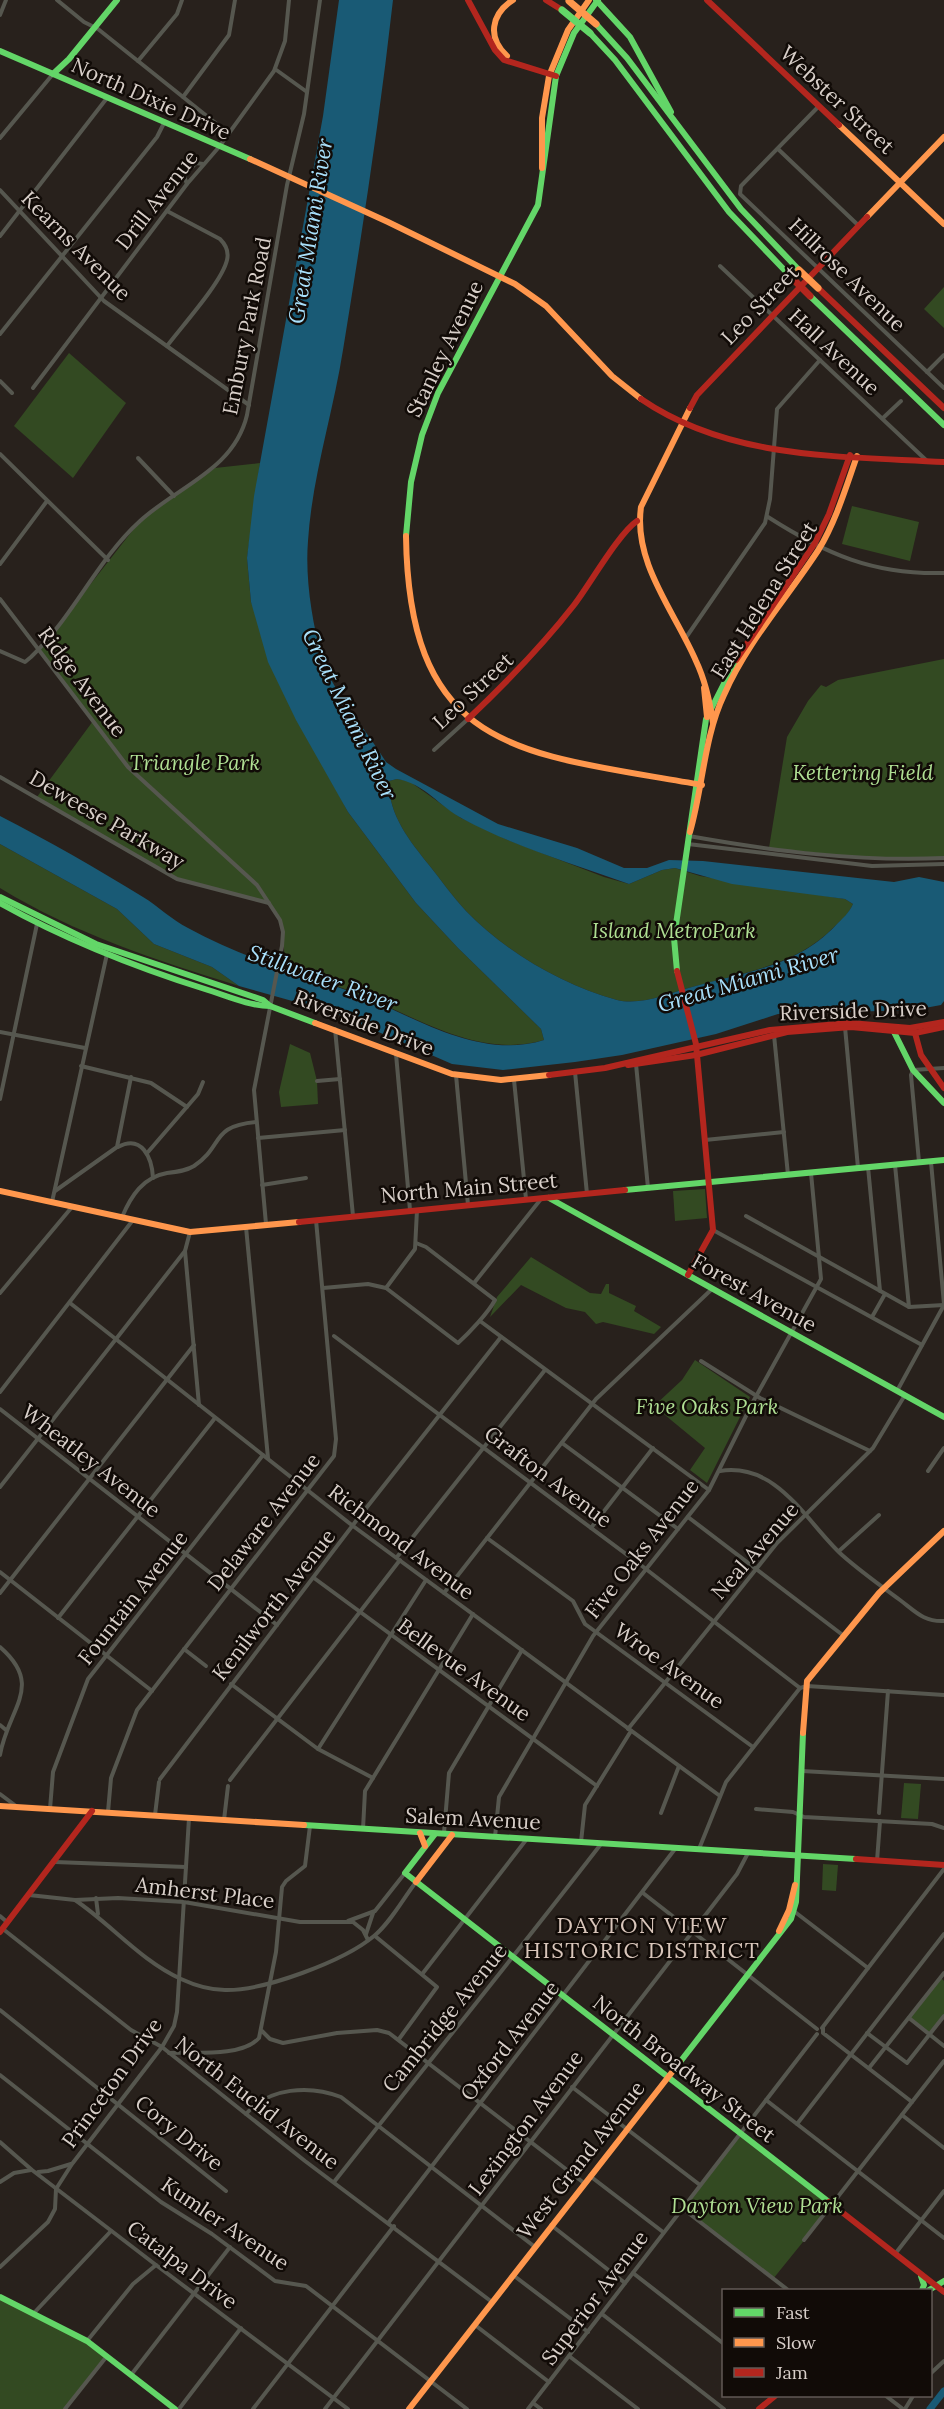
<svg xmlns="http://www.w3.org/2000/svg" width="944" height="2409" viewBox="0 0 944 2409" font-family="Lora,serif">
<style>
.green{fill:#334a22}
.water{fill:#195a75;fill-rule:evenodd}
.lines{fill:none;stroke-linecap:round;stroke-linejoin:round}
.river{stroke:#195a75;stroke-width:7}
.street{stroke:#56574f;stroke-width:4}
.fast{stroke:#63d668;stroke-width:6}
.slow{stroke:#ff974d;stroke-width:6}
.jam{stroke:#b3261e;stroke-width:6}
.fast-bridge{stroke:#63d668;stroke-width:7}
.slow-bridge{stroke:#ff974d;stroke-width:7}
.jam-bridge{stroke:#b3261e;stroke-width:7}
.labels{text-anchor:middle;stroke-width:5;stroke-linejoin:round;paint-order:stroke}
.street-label{font-size:21px;fill:#d8cfc9;stroke:#110b07}
.park-label{font-size:21px;font-style:italic;fill:#afdf93;stroke:#110b07}
.water-label{font-size:22px;font-style:italic;fill:#a8dffa;stroke:#110b07}
.neighbourhood-label{font-size:22px;letter-spacing:1.5px;fill:#d9c6bb;stroke:#110b07}
</style>
<rect width="100%" height="100%" fill="#28211c"/>
<g class="green">
<path d="M 944,287 L 944,328 L 924,309 Z"/>
<path d="M 69,353 L 126,403 L 73,478 L 14,426 Z"/>
<path d="M 260,463 L 247,558 L 251,602 L 329,776 L 348,812 L 416,903 L 458,948 L 541,1029 L 544,1040 C 480,1059 418,1018 361,995 C 337,985 311,979 286,971 L 282,927 L 270,903 L 184,882 L 37,797 L 93,721 L 39,650 L 140,521 L 215,468 Z"/>
<path d="M 852,506 L 919,522 L 910,561 L 842,544 Z"/>
<path d="M 944,659 L 944,858 L 886,860 L 769,848 L 787,737 L 808,701 L 821,685 L 826,687 L 838,680 Z"/>
<path d="M 397,779 L 409,781 L 461,818 L 508,840 L 604,877 L 629,884 L 662,870 L 675,868 L 700,876 L 845,899 L 853,904 C 849,913 843,919 836,925 C 797,966 744,972 692,987 C 670,993 641,1006 617,1000 C 562,985 506,952 466,911 C 453,897 441,880 429,865 C 409,840 388,814 389,781 Z"/>
<path d="M 0,844 L 117,909 L 154,944 L 212,967 L 239,986 C 156,960 75,934 0,888 Z"/>
<path d="M 290,1044 L 310,1053 L 317,1081 L 318,1104 L 281,1107 L 279,1092 Z"/>
<path d="M 705,1189 L 707,1218 L 675,1221 L 673,1191 Z"/>
<path d="M 531,1257 L 590,1293 L 601,1294 L 606,1284 L 609,1284 L 609,1293 L 636,1306 L 634,1311 L 661,1327 L 654,1334 L 603,1322 L 596,1324 L 585,1312 L 566,1308 L 521,1285 L 490,1317 L 497,1297 Z"/>
<path d="M 695,1360 L 750,1397 L 707,1483 L 690,1470 L 705,1448 L 654,1406 L 682,1380 Z"/>
<path d="M 904,1783 L 921,1784 L 918,1819 L 901,1818 Z"/>
<path d="M 823,1864 L 838,1865 L 836,1891 L 822,1890 Z"/>
<path d="M 941,1978 L 944,1981 L 944,2015 L 930,2033 L 910,2018 Z"/>
<path d="M 741,2133 L 832,2206 L 773,2279 L 682,2208 Z"/>
<path d="M 0,2297 L 64,2328 L 107,2356 L 65,2409 L 0,2409 Z"/>
</g>
<path class="water" d="M 339,0 L 393,0 C 380,117 362,233 343,350 C 333,414 312,477 308,541 C 305,578 312,622 322,658 C 331,690 368,732 386,762 L 396,769 L 498,824 L 577,848 L 624,868 L 647,868 L 669,860 L 703,861 L 894,882 L 919,877 L 944,882 L 944,1001 L 941,1005 L 914,1010 L 778,1014 L 716,1034 L 622,1055 L 575,1062 L 503,1070 L 452,1064 L 335,1013 L 239,986 L 212,967 L 154,944 L 117,909 L 0,844 L 0,816 C 49,841 96,868 143,897 C 158,906 172,920 188,928 C 219,945 255,959 288,971 C 313,980 338,986 362,996 C 418,1019 481,1060 544,1040 L 541,1029 L 458,948 L 416,903 L 348,812 L 296,720 L 268,662 L 251,602 L 247,558 L 254,496 L 323,116 ZM 397,779 C 424,783 440,807 463,819 C 515,847 574,864 629,884 L 662,870 L 675,868 L 732,884 L 845,899 L 853,904 C 849,913 842,919 836,925 C 797,967 744,972 692,987 C 670,993 641,1006 617,1000 C 562,985 506,952 466,911 C 453,897 441,880 429,865 C 409,840 388,814 389,781 Z"/>
<g class="lines">
<path class="river" d="M 930,2409 L 944,2391"/>
<g class="street">
<path d="M 57,0 L 84,22 L 98,29 L 228,133"/>
<path d="M 0,15 L 6,0"/>
<path d="M 138,61 L 177,14 L 182,0"/>
<path d="M 275,69 L 307,92"/>
<path d="M 183,97 L 229,35 L 235,0"/>
<path d="M 819,106 L 741,186 L 740,194 L 944,388"/>
<path d="M 0,138 L 53,74"/>
<path d="M 778,149 L 859,226"/>
<path d="M 187,184 L 184,176 L 196,163 L 203,164"/>
<path d="M 0,190 L 104,301 L 249,405"/>
<path d="M 167,211 L 220,239 C 226,245 229,252 227,260 C 222,282 182,326 167,346"/>
<path d="M 0,236 L 107,98"/>
<path d="M 720,266 L 926,460"/>
<path d="M 0,334 L 157,137 L 164,123"/>
<path d="M 927,372 L 944,355"/>
<path d="M 0,381 L 12,393"/>
<path d="M 33,388 L 187,184 L 219,147 L 274,71 L 285,41 L 289,0"/>
<path d="M 883,418 L 901,401"/>
<path d="M 0,454 L 108,560"/>
<path d="M 138,458 L 174,496"/>
<path d="M 768,517 C 826,554 873,575 944,573"/>
<path d="M 0,564 L 47,501"/>
<path d="M 0,599 L 128,767 L 257,885 L 280,920 L 283,932 L 282,946 L 254,1090 L 266,1224"/>
<path d="M 685,639 L 765,523 L 770,499 L 777,409 L 820,360"/>
<path d="M 0,651 L 25,662 L 31,657 C 73,617 97,560 140,521 C 178,486 234,470 247,415 L 287,185 L 304,114 L 320,0"/>
<path d="M 434,750 L 468,719"/>
<path d="M 0,777 L 177,879 L 269,903"/>
<path d="M 689,836 C 773,851 859,862 944,858"/>
<path d="M 688,844 L 872,866 L 944,864"/>
<path d="M 845,1027 L 858,1168"/>
<path d="M 335,1029 L 353,1216"/>
<path d="M 0,1032 L 85,1048"/>
<path d="M 774,1035 L 788,1175"/>
<path d="M 396,1054 L 410,1210"/>
<path d="M 636,1064 L 648,1188"/>
<path d="M 81,1066 L 151,1083 L 187,1107"/>
<path d="M 575,1072 L 587,1194"/>
<path d="M 456,1075 L 468,1205"/>
<path d="M 514,1080 L 526,1199"/>
<path d="M 317,1081 L 340,1079"/>
<path d="M 0,1099 L 37,924"/>
<path d="M 258,1138 L 345,1130"/>
<path d="M 705,1140 L 784,1132"/>
<path d="M 118,1147 C 142,1134 152,1158 153,1178"/>
<path d="M 148,1152 L 198,1094 L 203,1082"/>
<path d="M 919,1162 L 911,1075 L 913,1070 L 944,1068"/>
<path d="M 931,1162 L 944,1304"/>
<path d="M 895,1165 L 909,1307"/>
<path d="M 868,1167 L 880,1291"/>
<path d="M 262,1185 L 306,1178"/>
<path d="M 55,1191 L 117,1147 L 131,1077"/>
<path d="M 52,1202 L 107,954"/>
<path d="M 746,1216 L 909,1307 L 944,1305"/>
<path d="M 122,1217 C 131,1196 143,1177 167,1173 C 177,1172 186,1171 194,1166 C 224,1146 210,1126 256,1122"/>
<path d="M 246,1227 L 268,1458"/>
<path d="M 713,1230 L 922,1345"/>
<path d="M 190,1232 L 185,1251 L 199,1405"/>
<path d="M 474,1283 L 541,1199"/>
<path d="M 323,1288 L 368,1284 L 386,1288 L 458,1343 C 469,1333 488,1313 495,1300 L 426,1247 L 416,1243"/>
<path d="M 386,1288 L 415,1249 L 417,1210"/>
<path d="M 0,1293 L 72,1207"/>
<path d="M 70,1303 L 353,1526 L 720,1796"/>
<path d="M 872,1317 L 885,1294"/>
<path d="M 480,1321 L 709,1490"/>
<path d="M 334,1336 L 642,1566 L 800,1688 L 807,1686 L 944,1695"/>
<path d="M 701,1361 L 760,1398 L 870,1451"/>
<path d="M 897,1391 L 944,1305"/>
<path d="M 0,1392 L 133,1220"/>
<path d="M 0,1409 L 277,1625"/>
<path d="M 562,1443 L 678,1529"/>
<path d="M 720,1471 C 778,1462 806,1522 842,1555 C 860,1571 881,1586 900,1600 C 916,1612 924,1622 944,1621"/>
<path d="M 928,1471 L 944,1448"/>
<path d="M 0,1487 L 185,1251"/>
<path d="M 688,1517 L 844,1636"/>
<path d="M 591,1528 L 653,1448"/>
<path d="M 487,1538 L 573,1601 L 585,1624 L 753,1747"/>
<path d="M 839,1551 L 879,1515"/>
<path d="M 397,1557 L 545,1370"/>
<path d="M 0,1572 L 152,1691"/>
<path d="M 314,1578 L 597,1786"/>
<path d="M 0,1593 L 194,1345"/>
<path d="M 444,1593 L 596,1399 L 712,1289"/>
<path d="M 58,1618 L 215,1418"/>
<path d="M 0,1647 C 45,1686 8,1708 0,1755"/>
<path d="M 184,1649 L 206,1666"/>
<path d="M 231,1684 L 318,1749 L 373,1778"/>
<path d="M 0,1725 L 6,1730"/>
<path d="M 628,1729 L 777,1543 L 873,1448 L 905,1395"/>
<path d="M 318,1749 L 426,1580"/>
<path d="M 802,1771 L 944,1779"/>
<path d="M 160,1779 L 356,1521 L 501,1337"/>
<path d="M 230,1780 L 400,1560"/>
<path d="M 0,1794 L 16,1806"/>
<path d="M 50,1809 L 53,1772 L 88,1679 L 263,1455"/>
<path d="M 756,1809 L 793,1812 L 804,1817 L 932,1824 L 944,1828"/>
<path d="M 108,1812 L 111,1778 L 137,1710 L 334,1456 L 336,1439 L 316,1220"/>
<path d="M 661,1813 L 679,1766"/>
<path d="M 879,1813 L 888,1691"/>
<path d="M 155,1815 L 159,1782"/>
<path d="M 224,1820 L 228,1786"/>
<path d="M 363,1829 L 365,1791 L 473,1614"/>
<path d="M 444,1833 L 449,1773 L 522,1650"/>
<path d="M 495,1837 L 499,1797 L 593,1636 L 709,1490 L 754,1400 L 821,1279 L 811,1173"/>
<path d="M 581,1842 L 585,1805 L 631,1731"/>
<path d="M 699,1849 L 726,1782 L 800,1688"/>
<path d="M 877,1861 L 880,1821"/>
<path d="M 55,1862 L 186,1867"/>
<path d="M 643,1893 L 817,2029"/>
<path d="M 29,1895 L 75,1900 L 118,1898 L 184,1902 L 300,1922 L 353,1922 L 363,1930 L 368,1940"/>
<path d="M 96,1898 L 98,1914"/>
<path d="M 75,1900 C 112,1925 140,1960 181,1979 C 194,1985 210,1990 225,1990 C 264,1991 344,1961 374,1936 C 390,1923 403,1899 416,1882"/>
<path d="M 795,1912 L 868,1968"/>
<path d="M 0,1916 L 7,1922"/>
<path d="M 348,1921 L 375,1911 L 405,1873"/>
<path d="M 3,1929 L 131,2030 L 162,2047 L 305,2161 L 492,2302"/>
<path d="M 366,1934 L 373,1913"/>
<path d="M 375,1936 L 437,1987 L 399,2039"/>
<path d="M 423,1973 L 526,1840"/>
<path d="M 0,2010 L 226,2191"/>
<path d="M 909,2018 L 944,2046"/>
<path d="M 822,2028 L 944,1869"/>
<path d="M 823,2028 L 823,2033 L 912,2102"/>
<path d="M 262,2031 L 270,2039 L 283,2043 L 337,2033 L 377,2030 L 389,2033 L 584,2183"/>
<path d="M 867,2033 L 907,2063 L 944,2016"/>
<path d="M 169,2053 C 194,2052 242,2057 259,2038 L 276,1952 L 282,1887 L 286,1881 L 305,1866 L 310,1826"/>
<path d="M 869,2068 L 944,1973"/>
<path d="M 0,2075 L 161,2202 L 212,2234 L 275,2281 L 306,2286 L 467,2409"/>
<path d="M 572,2087 L 700,2185"/>
<path d="M 766,2100 L 944,2238"/>
<path d="M 246,2114 C 269,2087 310,2085 341,2097 L 535,2247"/>
<path d="M 902,2115 L 944,2148"/>
<path d="M 797,2124 L 944,1934"/>
<path d="M 0,2142 L 32,2170 L 156,2265 L 348,2409"/>
<path d="M 38,2172 L 48,2171 L 71,2164"/>
<path d="M 590,2176 L 663,2232"/>
<path d="M 0,2182 L 14,2173 L 31,2170"/>
<path d="M 334,2182 C 423,2069 513,1958 601,1844"/>
<path d="M 682,2208 L 788,2290"/>
<path d="M 389,2222 L 675,1849"/>
<path d="M 551,2225 L 625,2283"/>
<path d="M 804,2240 L 944,2061"/>
<path d="M 895,2254 L 944,2191"/>
<path d="M 0,2267 L 48,2222 L 55,2209 L 56,2189 L 72,2164 L 162,2047 L 174,2026 L 177,2012 L 189,1818"/>
<path d="M 633,2273 L 724,2344"/>
<path d="M 513,2275 L 588,2332"/>
<path d="M 33,2314 L 111,2231"/>
<path d="M 602,2314 L 724,2409"/>
<path d="M 475,2325 L 549,2382"/>
<path d="M 87,2341 L 133,2284 L 156,2265"/>
<path d="M 569,2356 L 638,2409"/>
<path d="M 930,2374 L 944,2361"/>
<path d="M 131,2375 L 230,2247"/>
<path d="M 886,2396 L 903,2409"/>
<path d="M 533,2403 L 541,2409"/>
<path d="M 65,2409 L 107,2356"/>
<path d="M 179,2409 L 241,2328"/>
<path d="M 253,2409 L 394,2226"/>
<path d="M 325,2409 L 737,1874 L 748,1853"/>
<path d="M 528,2409 L 817,2034"/>
<path d="M 905,2409 L 913,2396"/>
</g>
<g class="fast">
<path d="M 596,0 L 630,37 L 671,112"/>
<path d="M 596,24 L 627,58 L 741,209 L 799,270"/>
<path d="M 590,33 L 615,60 L 729,212 L 792,278"/>
<path d="M 0,51 L 250,159"/>
<path d="M 53,74 L 69,59 L 117,0"/>
<path d="M 556,76 L 574,33 L 598,0"/>
<path d="M 810,296 L 944,425"/>
<path d="M 406,536 L 411,482 L 422,435 L 438,393 L 538,205 L 556,76"/>
<path d="M 0,897 L 96,944 L 263,1000 L 270,1006 L 315,1023"/>
<path d="M 0,903 C 66,940 135,967 208,990 C 227,996 250,1006 270,1006"/>
<path d="M 677,971 L 674,938 L 706,719 L 736,660"/>
<path d="M 894,1032 L 913,1070 L 944,1103"/>
<path d="M 625,1190 L 944,1160"/>
<path d="M 549,1198 L 944,1417"/>
<path d="M 304,1825 L 856,1859"/>
<path d="M 435,1834 L 405,1873 L 829,2202"/>
<path d="M 680,2062 L 791,1919 L 796,1902 L 803,1733"/>
<path d="M 921,2276 L 924,2285 L 922,2290"/>
<path d="M 929,2290 L 944,2281"/>
<path d="M 0,2297 L 87,2341 L 175,2409"/>
</g>
<g class="slow">
<path d="M 507,56 C 487,38 491,14 513,0"/>
<path d="M 549,76 L 568,30 L 589,0"/>
<path d="M 839,125 L 944,224"/>
<path d="M 250,159 L 388,222 L 515,284 L 546,306 L 612,376 L 641,399"/>
<path d="M 542,168 L 542,118 L 549,76"/>
<path d="M 867,217 L 944,137"/>
<path d="M 690,408 L 641,507 C 633,563 675,612 696,661 C 705,680 710,702 713,723"/>
<path d="M 406,536 C 409,756 524,753 702,785"/>
<path d="M 704,688 L 707,717"/>
<path d="M 690,832 C 703,787 704,737 724,695 C 747,642 788,597 819,549 C 836,521 846,487 857,456"/>
<path d="M 315,1023 L 452,1074 L 501,1080 L 549,1075"/>
<path d="M 0,1191 L 190,1232 L 299,1222"/>
<path d="M 803,1733 L 807,1681 L 879,1593 L 944,1531"/>
<path d="M 0,1806 L 304,1825"/>
<path d="M 420,1833 L 425,1846"/>
<path d="M 416,1882 L 452,1835"/>
<path d="M 779,1931 L 789,1910 L 795,1885"/>
<path d="M 409,2409 L 680,2062"/>
</g>
<g class="jam">
<path d="M 468,0 L 495,50 L 504,60 L 556,76"/>
<path d="M 546,0 L 562,10"/>
<path d="M 707,0 L 839,125"/>
<path d="M 818,288 L 944,408"/>
<path d="M 641,399 C 730,460 841,456 944,462"/>
<path d="M 690,408 L 697,395 L 867,217"/>
<path d="M 736,660 L 815,543 L 829,514 L 850,455"/>
<path d="M 468,719 C 506,683 542,646 574,605 C 590,584 619,533 637,521"/>
<path d="M 677,971 L 696,1044 L 713,1230 L 688,1275"/>
<path d="M 915,1033 L 921,1055 L 944,1088"/>
<path d="M 628,1065 L 696,1055 L 787,1032 L 851,1027 L 915,1033 L 944,1027"/>
<path d="M 549,1075 L 605,1068 L 770,1030 L 850,1023 L 910,1028 L 944,1022"/>
<path d="M 299,1222 L 625,1190"/>
<path d="M 856,1859 L 944,1865"/>
<path d="M 0,1932 L 92,1811"/>
<path d="M 829,2202 L 944,2292"/>
<path d="M 759,2409 L 775,2396"/>
</g>
<path class="fast-bridge" d="M 562,10 L 590,33"/>
<g class="slow-bridge">
<path d="M 569,1 L 596,24"/>
<path d="M 799,270 L 818,288"/>
</g>
<path class="jam-bridge" d="M 792,278 L 810,296"/>
</g>
<g class="labels">
<g class="street-label">
<text transform="translate(151 99) rotate(24)" y="7">North Dixie Drive</text>
<text transform="translate(837 100) rotate(43)" y="7">Webster Street</text>
<text transform="translate(157 200) rotate(-52)" y="7">Drill Avenue</text>
<text transform="translate(76 246) rotate(45)" y="7">Kearns Avenue</text>
<text transform="translate(847 275) rotate(44)" y="7">Hillrose Avenue</text>
<text transform="translate(760 305) rotate(-46)" y="7">Leo Street</text>
<text transform="translate(247 326) rotate(-79)" y="7">Embury Park Road</text>
<text transform="translate(445 349) rotate(-64)" y="7">Stanley Avenue</text>
<text transform="translate(834 352) rotate(43)" y="7">Hall Avenue</text>
<text transform="translate(764 600) rotate(-58)" y="7">East Helena Street</text>
<text transform="translate(82 682) rotate(53)" y="7">Ridge Avenue</text>
<text transform="translate(473 691) rotate(-43)" y="7">Leo Street</text>
<text transform="translate(107 820) rotate(30)" y="7">Deweese Parkway</text>
<text transform="translate(853 1011) rotate(-2)" y="7">Riverside Drive</text>
<text transform="translate(364 1023) rotate(21)" y="7">Riverside Drive</text>
<text transform="translate(469 1188) rotate(-5)" y="7">North Main Street</text>
<text transform="translate(754 1293) rotate(29)" y="7">Forest Avenue</text>
<text transform="translate(91 1461) rotate(38)" y="7">Wheatley Avenue</text>
<text transform="translate(548 1477) rotate(37)" y="7">Grafton Avenue</text>
<text transform="translate(264 1522) rotate(-52)" y="7">Delaware Avenue</text>
<text transform="translate(401 1542) rotate(37)" y="7">Richmond Avenue</text>
<text transform="translate(642 1549) rotate(-52)" y="7">Five Oaks Avenue</text>
<text transform="translate(755 1551) rotate(-49)" y="7">Neal Avenue</text>
<text transform="translate(133 1598) rotate(-52)" y="7">Fountain Avenue</text>
<text transform="translate(274 1605) rotate(-52)" y="7">Kenilworth Avenue</text>
<text transform="translate(669 1666) rotate(36)" y="7">Wroe Avenue</text>
<text transform="translate(464 1670) rotate(36)" y="7">Bellevue Avenue</text>
<text transform="translate(473 1819) rotate(3)" y="7">Salem Avenue</text>
<text transform="translate(205 1893) rotate(7)" y="7">Amherst Place</text>
<text transform="translate(445 2018) rotate(-51)" y="7">Cambridge Avenue</text>
<text transform="translate(510 2041) rotate(-52)" y="7">Oxford Avenue</text>
<text transform="translate(684 2069) rotate(38)" y="7">North Broadway Street</text>
<text transform="translate(112 2083) rotate(-54)" y="7">Princeton Drive</text>
<text transform="translate(257 2103) rotate(38)" y="7">North Euclid Avenue</text>
<text transform="translate(526 2123) rotate(-53)" y="7">Lexington Avenue</text>
<text transform="translate(179 2133) rotate(39)" y="7">Cory Drive</text>
<text transform="translate(581 2160) rotate(-52)" y="7">West Grand Avenue</text>
<text transform="translate(225 2224) rotate(34)" y="7">Kumler Avenue</text>
<text transform="translate(182 2265) rotate(37)" y="7">Catalpa Drive</text>
<text transform="translate(595 2298) rotate(-53)" y="7">Superior Avenue</text>
</g>
<g class="park-label">
<text x="195" y="770">Triangle Park</text>
<text x="863" y="780">Kettering Field</text>
<text x="674" y="938">Island MetroPark</text>
<text x="707" y="1414">Five Oaks Park</text>
<text x="757" y="2213">Dayton View Park</text>
</g>
<g class="water-label">
<text transform="translate(310 231) rotate(-81)" y="8">Great Miami River</text>
<text transform="translate(350 714) rotate(64)" y="8">Great Miami River</text>
<text transform="translate(323 978) rotate(20)" y="8">Stillwater River</text>
<text transform="translate(748 979) rotate(-16)" y="8">Great Miami River</text>
</g>
<g class="neighbourhood-label">
<text x="642" y="1933">DAYTON VIEW<tspan x="642" dy="25">HISTORIC DISTRICT</tspan></text>
</g>
</g>
<rect x="722" y="2289" width="210" height="108" fill="#110b07" stroke="#615955" stroke-width="1.5"/>
<rect x="734" y="2308" width="30" height="9" fill="#63d668" stroke="#615955" stroke-width="1.5"/>
<text x="776" y="2319" font-size="18" fill="#d8cfc9">Fast</text>
<rect x="734" y="2338" width="30" height="9" fill="#ff974d" stroke="#615955" stroke-width="1.5"/>
<text x="776" y="2349" font-size="18" fill="#d8cfc9">Slow</text>
<rect x="734" y="2368" width="30" height="9" fill="#b3261e" stroke="#615955" stroke-width="1.5"/>
<text x="776" y="2379" font-size="18" fill="#d8cfc9">Jam</text>
</svg>
